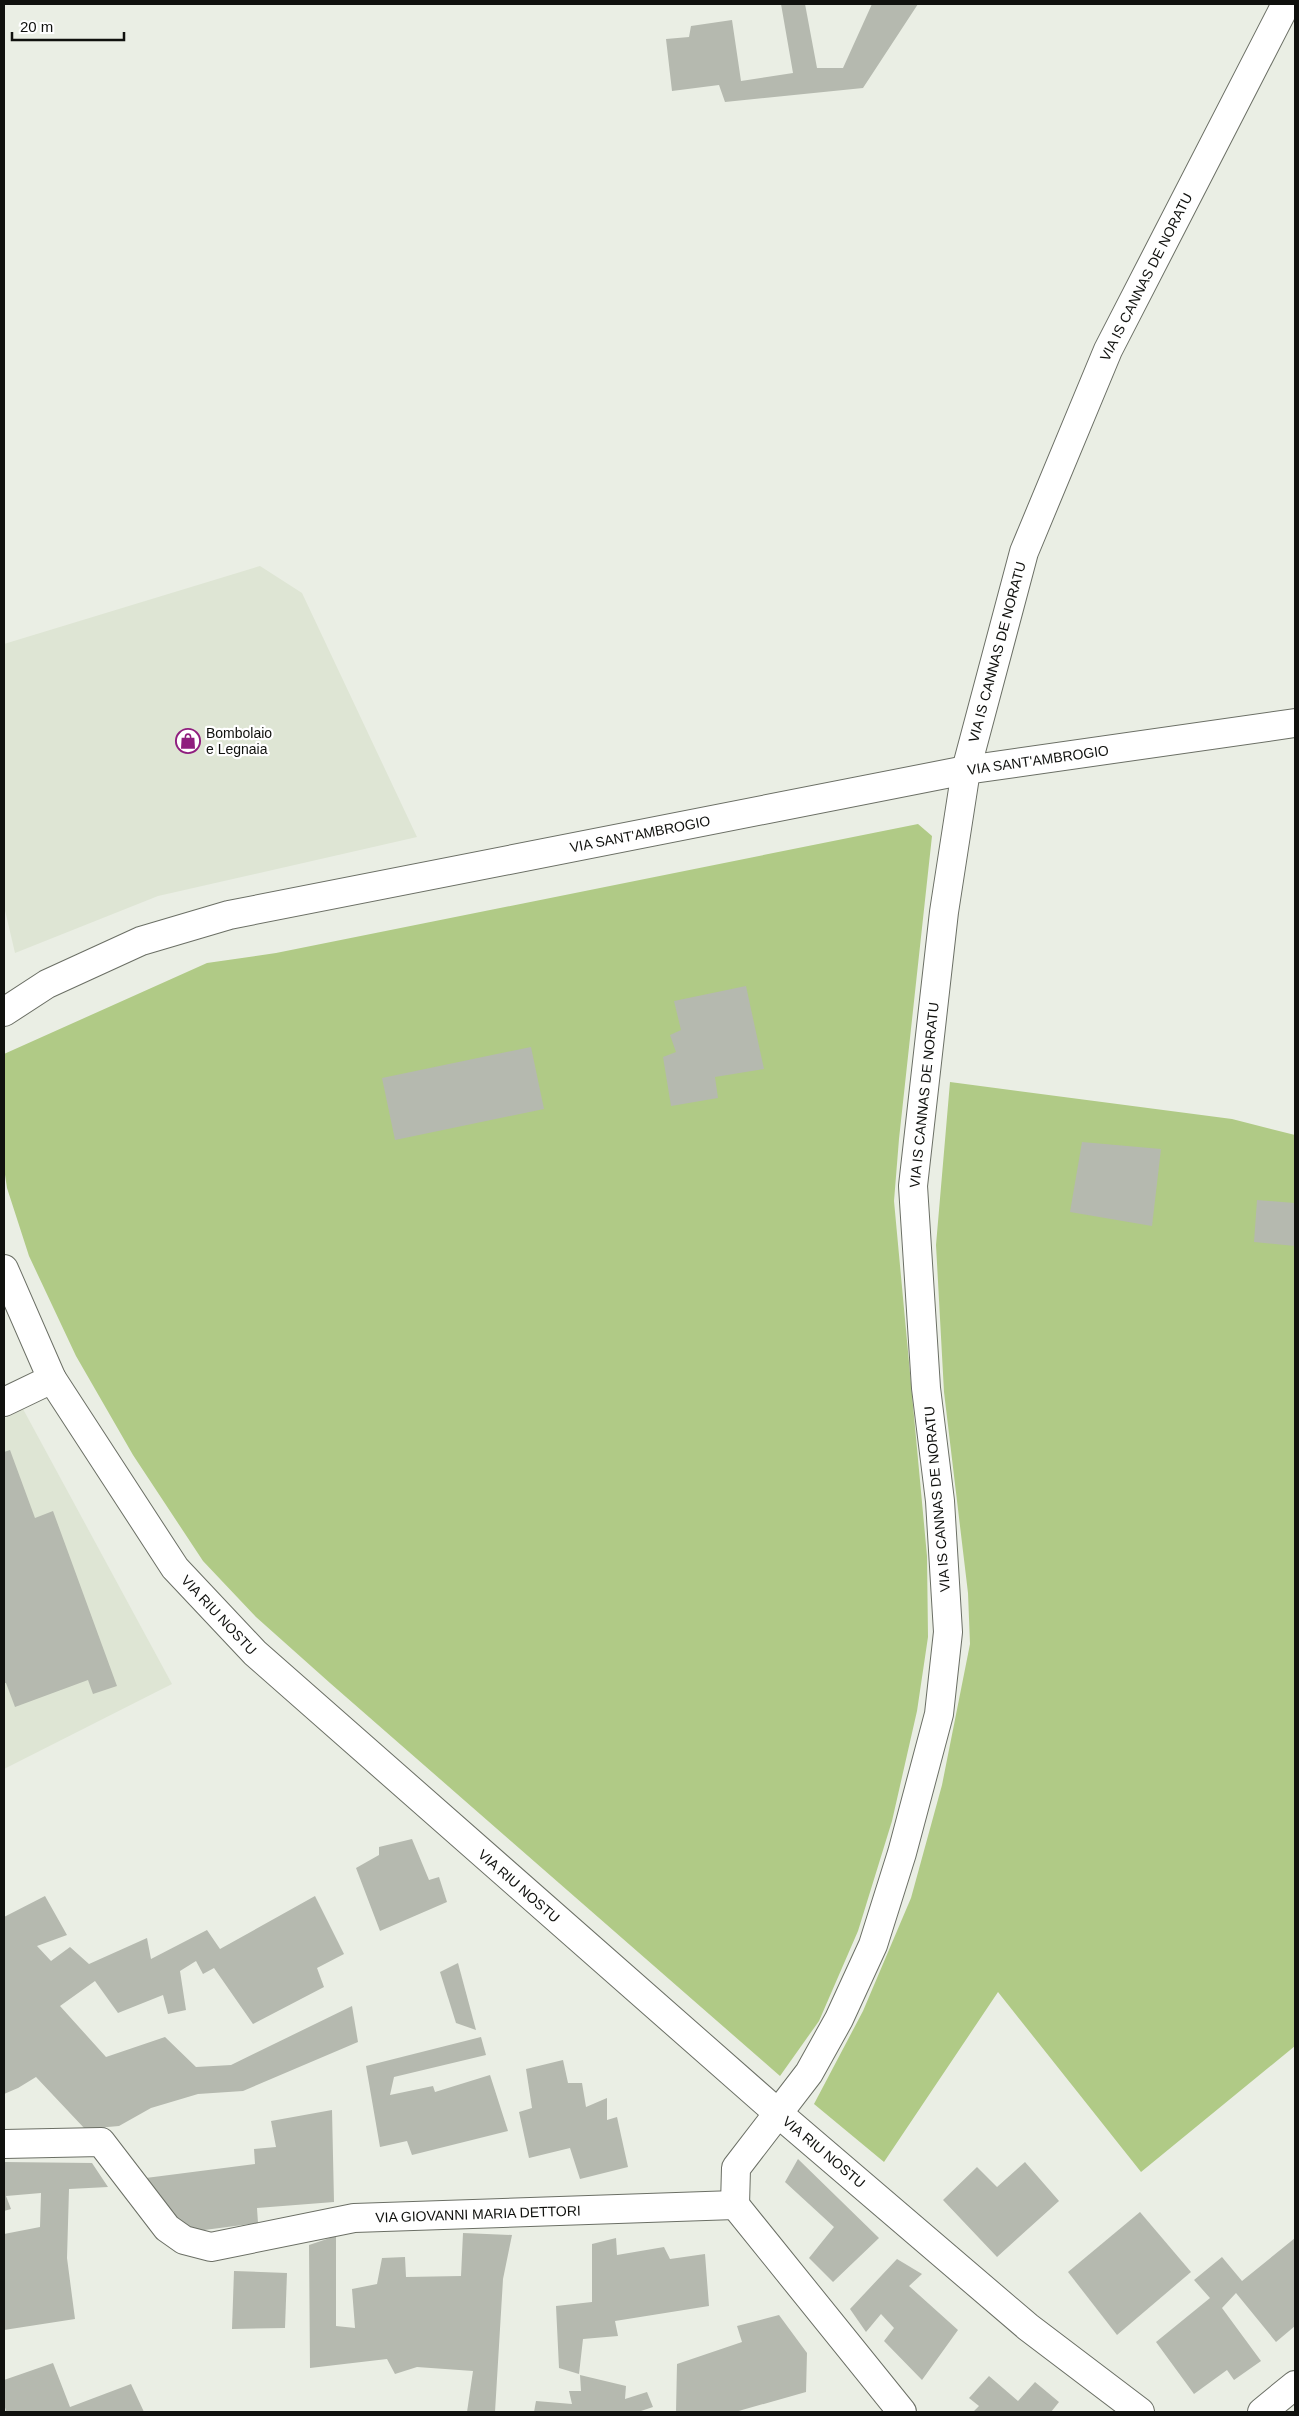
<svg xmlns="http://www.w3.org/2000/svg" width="1299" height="2416" viewBox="0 0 1299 2416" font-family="Helvetica,sans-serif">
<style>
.built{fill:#dee5d4}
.green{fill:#b0ca86}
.building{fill:#b5b9af}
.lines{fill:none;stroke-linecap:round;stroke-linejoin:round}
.minor-casing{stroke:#6b6f65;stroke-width:30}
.tertiary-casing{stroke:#6b6f65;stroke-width:30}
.minor{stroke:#fff;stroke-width:28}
.tertiary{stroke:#fff;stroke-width:28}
.labels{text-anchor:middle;stroke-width:4.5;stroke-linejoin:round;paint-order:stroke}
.street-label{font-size:14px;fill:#10110e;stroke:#fff}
.poi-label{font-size:14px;fill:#10110e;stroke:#fff;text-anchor:start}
</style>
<rect width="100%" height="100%" fill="#eaeee4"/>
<g class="built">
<path d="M 260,566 L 302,593 L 417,837 L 158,896 L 15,953 L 4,906 L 4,644 Z"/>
<path d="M 23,1409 L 172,1684 L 4,1769 L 4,1419 Z"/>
</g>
<g class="green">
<path d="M 918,824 L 932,836 L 899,1139 L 894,1201 L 927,1556 L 928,1637 L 917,1711 L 892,1821 L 858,1931 L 819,2021 L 780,2076 L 330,1683 L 256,1617 L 203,1561 L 133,1455 L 76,1356 L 29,1256 L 7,1188 L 4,1168 L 4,1054 L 207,963 L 276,953 Z"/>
<path d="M 950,1082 L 1232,1119 L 1295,1135 L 1295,2046 L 1141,2172 L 998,1992 L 884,2162 L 814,2104 L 863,2011 L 911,1898 L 942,1785 L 970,1644 L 968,1593 L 944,1392 L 936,1245 Z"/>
</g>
<g class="building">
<path d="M 781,4 L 805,4 L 817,68 L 843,68 L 872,4 L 918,4 L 863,88 L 725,102 L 719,85 L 672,91 L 666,39 L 689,37 L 691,26 L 732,20 L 741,81 L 793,73 Z"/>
<path d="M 746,986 L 764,1069 L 715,1077 L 718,1098 L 671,1106 L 663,1057 L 676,1052 L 670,1035 L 681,1030 L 674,1001 Z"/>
<path d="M 531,1047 L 544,1109 L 395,1140 L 382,1078 Z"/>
<path d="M 1082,1142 L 1161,1149 L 1152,1226 L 1070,1212 Z"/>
<path d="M 1257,1200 L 1295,1203 L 1295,1246 L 1254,1242 Z"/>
<path d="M 10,1450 L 35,1518 L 53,1511 L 117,1686 L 93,1694 L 88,1680 L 15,1707 L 6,1683 L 4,1683 L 4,1452 Z"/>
<path d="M 412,1839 L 429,1880 L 439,1877 L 447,1902 L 380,1931 L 356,1868 L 379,1855 L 379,1847 Z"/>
<path d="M 45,1896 L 67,1935 L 37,1946 L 51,1961 L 70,1947 L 89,1964 L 147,1938 L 151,1959 L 207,1930 L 220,1949 L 315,1896 L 344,1954 L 317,1968 L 324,1987 L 253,2024 L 214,1968 L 203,1974 L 196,1961 L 180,1971 L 186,2010 L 168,2014 L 163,1995 L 118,2013 L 95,1981 L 60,2006 L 106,2057 L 165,2037 L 196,2067 L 231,2065 L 352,2006 L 358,2042 L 243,2091 L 198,2094 L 151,2108 L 119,2126 L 85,2129 L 36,2077 L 18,2088 L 4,2094 L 4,1917 Z"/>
<path d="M 458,1963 L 476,2030 L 456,2023 L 440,1972 Z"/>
<path d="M 481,2037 L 486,2055 L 394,2077 L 390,2095 L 433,2086 L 435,2092 L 490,2075 L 508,2131 L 412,2155 L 407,2141 L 380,2147 L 366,2066 Z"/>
<path d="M 563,2060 L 568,2083 L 582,2083 L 586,2107 L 607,2098 L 607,2120 L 617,2117 L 628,2167 L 580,2179 L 570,2148 L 529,2158 L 519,2112 L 532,2108 L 526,2069 Z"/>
<path d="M 332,2110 L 334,2202 L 257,2208 L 258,2223 L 189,2232 L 138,2179 L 255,2164 L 254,2149 L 276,2147 L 271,2121 Z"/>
<path d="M 798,2159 L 879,2238 L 833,2282 L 809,2258 L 834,2227 L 785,2182 Z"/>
<path d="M 4,2162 L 92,2163 L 108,2187 L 69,2189 L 67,2258 L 75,2319 L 4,2330 L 4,2234 L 40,2227 L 41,2193 L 6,2196 L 11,2209 L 4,2211 Z"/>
<path d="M 1025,2162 L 1059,2201 L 997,2257 L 943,2200 L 977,2167 L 997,2187 Z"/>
<path d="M 1140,2212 L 1191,2272 L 1117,2335 L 1068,2272 Z"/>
<path d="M 463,2233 L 512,2235 L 503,2279 L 495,2412 L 467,2412 L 473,2371 L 417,2367 L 395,2374 L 387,2359 L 310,2368 L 309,2245 L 336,2236 L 336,2326 L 355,2328 L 352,2289 L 377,2284 L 382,2258 L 405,2257 L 406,2277 L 461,2276 Z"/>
<path d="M 616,2238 L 617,2255 L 664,2247 L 670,2259 L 705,2254 L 709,2306 L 615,2321 L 618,2336 L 583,2339 L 579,2374 L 559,2368 L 556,2306 L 592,2302 L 592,2244 Z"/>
<path d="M 1295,2238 L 1295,2326 L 1276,2342 L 1236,2293 L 1222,2308 L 1261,2361 L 1234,2380 L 1227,2370 L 1194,2394 L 1156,2342 L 1210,2298 L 1194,2280 L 1222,2257 L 1242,2281 Z"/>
<path d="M 897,2259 L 922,2274 L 909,2286 L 958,2330 L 922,2380 L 884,2341 L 894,2328 L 881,2314 L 866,2332 L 850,2309 Z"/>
<path d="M 234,2271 L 287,2273 L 285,2328 L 232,2329 Z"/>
<path d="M 779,2315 L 807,2353 L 806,2392 L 735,2412 L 676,2412 L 677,2364 L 742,2342 L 737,2326 Z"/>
<path d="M 53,2363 L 70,2407 L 131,2384 L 144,2412 L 6,2412 L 4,2403 L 4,2380 Z"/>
<path d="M 580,2375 L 626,2386 L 625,2399 L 647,2392 L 653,2407 L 638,2412 L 534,2412 L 536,2401 L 572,2404 L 569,2391 L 581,2391 Z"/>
<path d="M 989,2376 L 1018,2401 L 1035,2382 L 1059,2402 L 1051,2412 L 973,2412 L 979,2406 L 969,2398 Z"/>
</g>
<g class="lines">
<defs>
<g id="minor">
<path d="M 52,1379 L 175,1568 L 255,1653 L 779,2114 L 1028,2327 L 1140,2412"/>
<path d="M 4,2144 L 101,2142 L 167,2228 L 184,2240 L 211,2247 L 354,2218 L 735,2205"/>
<path d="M 735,2205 L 736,2168 L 809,2073 L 839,2019 L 873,1945 L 902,1853 L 939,1714 L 948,1632 L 940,1501 L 926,1388 L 913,1186 L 944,912 L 966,770 L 1024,552 L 1108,350 L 1286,4"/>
<path d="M 735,2205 L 902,2412"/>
<path d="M 1262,2412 L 1295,2385"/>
</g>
<g id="tertiary">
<path d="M 4,1012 L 47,984 L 141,941 L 229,915 L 966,770 L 1295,723"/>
<path d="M 4,1269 L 52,1379 L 4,1402"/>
</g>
</defs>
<use href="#minor" class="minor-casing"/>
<use href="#tertiary" class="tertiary-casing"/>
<use href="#minor" class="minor"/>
<use href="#tertiary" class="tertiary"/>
</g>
<defs>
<symbol id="shop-ring" viewBox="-11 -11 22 22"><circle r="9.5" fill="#fff" stroke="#8f1d7e" stroke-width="1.5"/><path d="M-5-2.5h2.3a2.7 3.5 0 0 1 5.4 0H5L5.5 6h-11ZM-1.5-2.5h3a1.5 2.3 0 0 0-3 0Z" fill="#8f1d7e"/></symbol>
</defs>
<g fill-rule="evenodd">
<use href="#shop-ring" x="174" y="727" width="28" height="28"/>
</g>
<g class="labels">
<g class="street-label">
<text transform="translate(1146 277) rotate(-63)" y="5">VIA IS CANNAS DE NORATU</text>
<text transform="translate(997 652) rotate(-75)" y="5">VIA IS CANNAS DE NORATU</text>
<text transform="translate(1038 760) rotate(-8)" y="5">VIA SANT'AMBROGIO</text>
<text transform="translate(640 834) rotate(-11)" y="5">VIA SANT'AMBROGIO</text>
<text transform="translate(924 1095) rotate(-84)" y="5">VIA IS CANNAS DE NORATU</text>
<text transform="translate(937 1499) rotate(-95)" y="5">VIA IS CANNAS DE NORATU</text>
<text transform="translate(219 1615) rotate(47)" y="5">VIA RIU NOSTU</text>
<text transform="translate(519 1886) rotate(41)" y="5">VIA RIU NOSTU</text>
<text transform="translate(824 2152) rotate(40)" y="5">VIA RIU NOSTU</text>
<text transform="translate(478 2214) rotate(-2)" y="5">VIA GIOVANNI MARIA DETTORI</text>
</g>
<g class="poi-label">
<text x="206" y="738">Bombolaio<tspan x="206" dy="16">e Legnaia</tspan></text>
</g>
</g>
<rect width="1299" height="2416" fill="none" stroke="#10110e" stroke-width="10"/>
<path d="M12 32v8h112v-8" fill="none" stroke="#10110e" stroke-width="2.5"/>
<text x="20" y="32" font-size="15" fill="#10110e" stroke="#ffffff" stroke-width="4" paint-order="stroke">20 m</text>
</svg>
